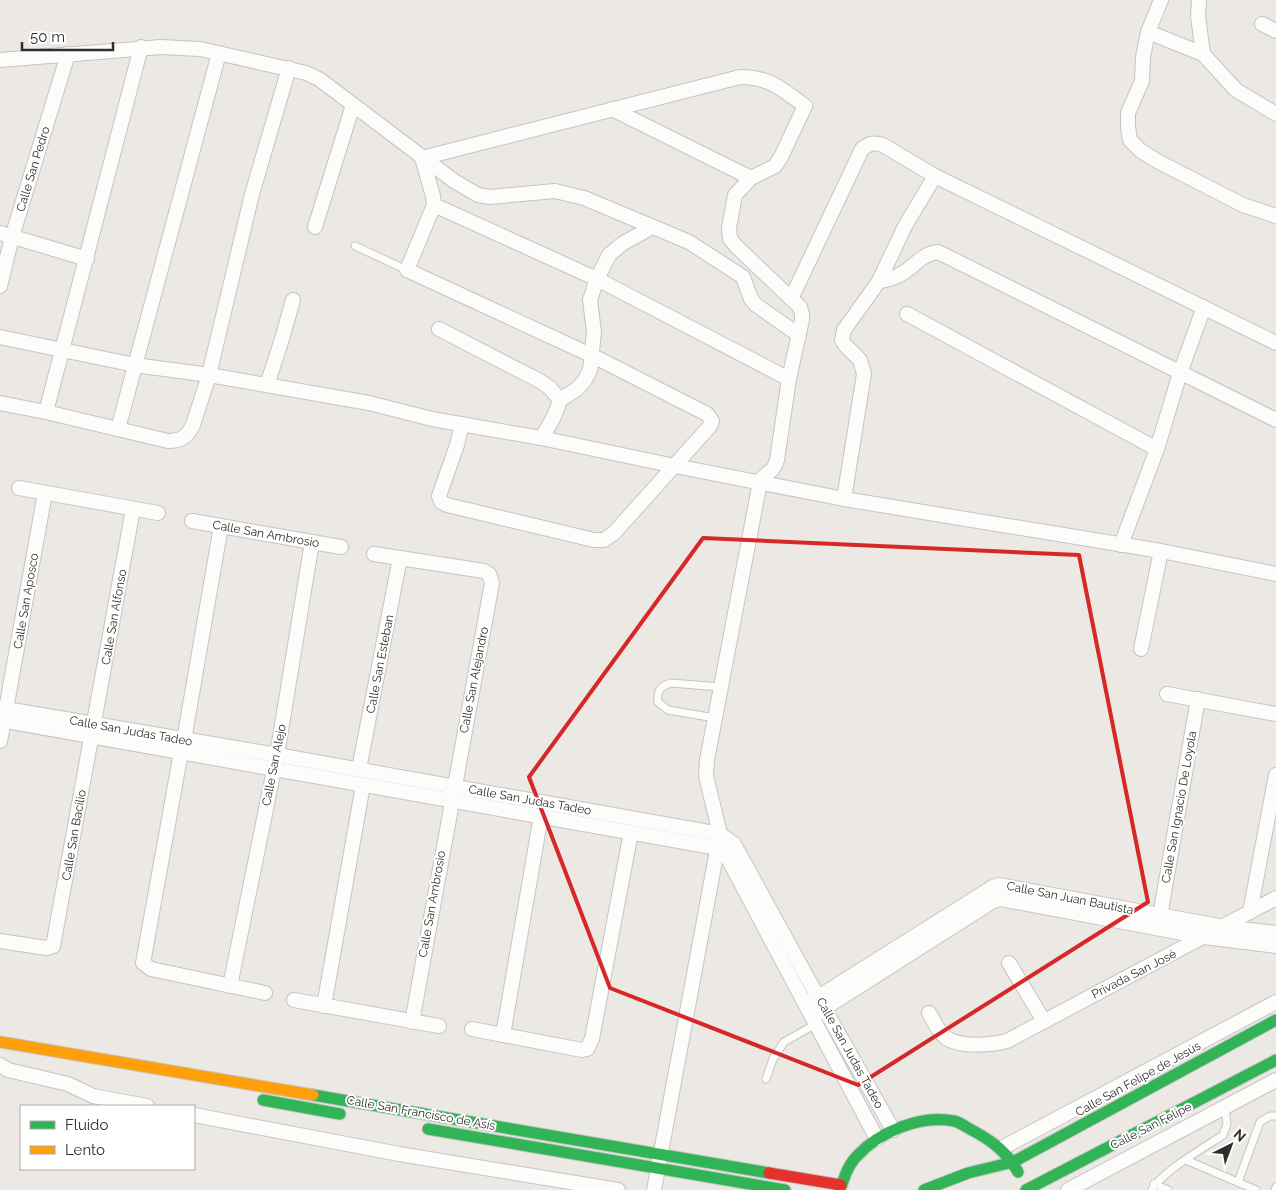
<svg xmlns="http://www.w3.org/2000/svg" width="1276" height="1190" viewBox="0 0 1276 1190" font-family="Raleway,sans-serif">
<style>
.lines{fill:none;stroke-linecap:round;stroke-linejoin:round}
.lane-casing{stroke:#c5c4c5;stroke-width:9}
.street-casing{stroke:#c5c4c5;stroke-width:16}
.fast-casing{stroke:#c5c4c5;stroke-width:13}
.slow-casing{stroke:#c5c4c5;stroke-width:13}
.jam-casing{stroke:#c5c4c5;stroke-width:13}
.lane{stroke:#fcfcfb;stroke-width:7}
.street{stroke:#fcfcfb;stroke-width:14}
.fast{stroke:#30b455;stroke-width:11}
.slow{stroke:#ff9f0a;stroke-width:11}
.jam{stroke:#e5322d;stroke-width:11}
.marked{fill:none;stroke:#d62828;stroke-width:4;stroke-linejoin:round}
.labels{text-anchor:middle;stroke-width:4;stroke-linejoin:round;paint-order:stroke}
.street-label{font-size:12px;fill:#2e2e2e;stroke:#fff}
</style>
<rect width="100%" height="100%" fill="#ece8e4"/>
<g class="lines">
<defs>
<g id="lane">
<path d="M 355,246 L 407,270"/>
<path d="M 715,718 L 668,710 L 658,702 C 657,691 660,686 671,683 L 720,687"/>
<path d="M 766,1079 L 773,1059 L 784,1042 L 816,1024"/>
<path d="M 1186,1160 L 1256,1190"/>
<path d="M 1238,1182 L 1260,1122 L 1270,1116 L 1276,1116"/>
<path d="M 1154,1184 L 1168,1190"/>
<path d="M 1152,1190 C 1160,1173 1205,1147 1223,1135 L 1227,1124 L 1225,1107"/>
<path d="M 1275,1190 L 1276,1187"/>
</g>
<g id="street">
<path d="M 1161,0 L 1148,32 L 1143,57 L 1142,81 L 1128,113 L 1128,127 L 1130,140 L 1141,151 L 1157,161 L 1243,205 L 1276,216"/>
<path d="M 1199,0 L 1198,16 L 1203,54"/>
<path d="M 1262,24 L 1276,31"/>
<path d="M 1148,32 L 1203,54 L 1236,90 L 1276,114"/>
<path d="M 0,60 L 161,47 L 200,49 L 306,73 L 319,79 L 454,181 L 478,195 L 490,197 L 555,191 L 584,198 L 689,242 L 743,277 L 751,299 L 756,305 L 799,335"/>
<path d="M 612,109 L 751,178"/>
<path d="M 434,205 L 407,270 L 593,356 L 707,414 L 712,421 L 710,426 L 614,533 L 604,540 L 594,540 L 447,505 L 441,502 L 439,496 L 457,445 L 462,424"/>
<path d="M 315,227 L 353,105"/>
<path d="M 0,233 L 87,259"/>
<path d="M 879,281 C 888,280 895,278 903,273 C 914,266 924,253 938,252 L 1276,420"/>
<path d="M 0,286 L 12,237 L 68,54"/>
<path d="M 791,299 L 862,149 C 870,143 874,142 883,145 L 935,176 L 1276,343"/>
<path d="M 907,314 L 1157,449"/>
<path d="M 439,329 L 540,381 L 550,388 L 560,400 L 577,389 L 585,380 L 590,370 L 594,332 L 590,300 L 597,279 L 609,255 L 622,244 L 652,227"/>
<path d="M 0,337 L 135,365 L 209,375 L 369,403 L 432,419 L 541,438 L 675,466 L 844,499 L 1161,551 L 1276,574"/>
<path d="M 267,385 L 282,339 L 293,300"/>
<path d="M 0,403 L 46,412 L 168,441 C 181,441 187,437 193,425 L 209,375 L 252,194 L 289,68"/>
<path d="M 46,412 L 141,47"/>
<path d="M 118,429 L 219,53"/>
<path d="M 541,438 C 550,425 556,415 560,400"/>
<path d="M 19,488 L 158,513"/>
<path d="M 844,499 L 864,374 L 860,360 L 845,345 L 842,340 L 844,330 L 879,281 L 905,226 L 935,176"/>
<path d="M 192,521 L 341,547"/>
<path d="M 1121,545 L 1157,449 L 1180,373 L 1204,307"/>
<path d="M 374,554 L 484,571 L 489,574 L 492,583 L 412,1022"/>
<path d="M 1141,649 L 1161,551"/>
<path d="M 1167,694 L 1276,714"/>
<path d="M 0,708 L 277,755 L 720,834 L 734,844 L 824,1008 L 893,1130"/>
<path d="M 6,709 L 45,493"/>
<path d="M 0,720 L 718,848 L 727,857 L 877,1139"/>
<path d="M 184,740 L 221,526"/>
<path d="M 0,741 L 4,721"/>
<path d="M 181,752 L 143,963 L 151,969 L 265,993"/>
<path d="M 359,769 L 400,558"/>
<path d="M 1250,912 L 1276,775"/>
<path d="M 1160,916 L 1198,699"/>
<path d="M 0,941 L 46,948 L 53,946 L 133,509"/>
<path d="M 1009,963 L 1044,1021"/>
<path d="M 230,986 L 277,755 L 312,542"/>
<path d="M 294,1000 L 439,1026"/>
<path d="M 812,1001 L 993,887 L 999,885 L 1224,927 L 1276,933"/>
<path d="M 324,1006 L 363,785"/>
<path d="M 817,1013 L 993,901 L 1000,899 L 1204,937 L 1276,946"/>
<path d="M 929,1013 C 934,1021 938,1031 945,1037 C 959,1048 991,1045 1007,1041 L 1276,898"/>
<path d="M 472,1029 L 582,1050 L 587,1049 L 592,1039 L 631,832"/>
<path d="M 503,1035 L 541,816"/>
<path d="M 0,1065 L 8,1070 L 68,1084 L 93,1096 L 147,1106"/>
<path d="M 194,1115 L 399,1154 L 618,1190"/>
<path d="M 1002,1148 L 1276,1002"/>
<path d="M 654,1190 L 720,834 L 706,776 L 707,760 L 760,482 C 765,471 773,475 777,460 L 789,379 L 802,320 L 802,314 L 800,307 L 737,247 L 730,239 L 729,228 L 735,195 L 751,178 L 775,166 L 781,157 L 805,106 C 781,89 770,77 740,77 L 422,158 L 433,196 L 434,205 L 597,279 L 789,379"/>
<path d="M 1068,1190 L 1276,1080"/>
</g>
<g id="fast">
<path d="M 313,1095 L 769,1173"/>
<path d="M 263,1100 L 340,1114"/>
<path d="M 428,1129 L 785,1190"/>
<path d="M 840,1190 C 844,1178 848,1165 857,1156 C 879,1132 921,1114 954,1121 C 959,1122 963,1125 968,1128 C 989,1139 1006,1150 1018,1172"/>
<path d="M 924,1190 L 968,1173 L 1013,1162 L 1276,1020"/>
<path d="M 1026,1190 L 1276,1060"/>
</g>
<path id="slow" d="M 0,1042 L 313,1095"/>
<path id="jam" d="M 769,1173 L 841,1185"/>
</defs>
<use href="#lane" class="lane-casing"/>
<use href="#street" class="street-casing"/>
<use href="#fast" class="fast-casing"/>
<use href="#slow" class="slow-casing"/>
<use href="#jam" class="jam-casing"/>
<use href="#lane" class="lane"/>
<use href="#street" class="street"/>
<use href="#fast" class="fast"/>
<use href="#slow" class="slow"/>
<use href="#jam" class="jam"/>
</g>
<path class="marked" d="M 703,538 L 1079,555 L 1148,902 L 858,1085 L 610,988 L 529,777 Z"/>
<g class="labels">
<g class="street-label">
<text transform="translate(33 169) rotate(-73)" y="4">Calle San Pedro</text>
<text transform="translate(266 534) rotate(10)" y="4">Calle San Ambrosio</text>
<text transform="translate(26 601) rotate(-80)" y="4">Calle San Aposco</text>
<text transform="translate(114 617) rotate(-80)" y="4">Calle San Alfonso</text>
<text transform="translate(380 664) rotate(-79)" y="4">Calle San Esteban</text>
<text transform="translate(474 680) rotate(-79)" y="4">Calle San Alejandro</text>
<text transform="translate(131 731) rotate(10)" y="4">Calle San Judas Tadeo</text>
<text transform="translate(274 765) rotate(-79)" y="4">Calle San Alejo</text>
<text transform="translate(530 800) rotate(10)" y="4">Calle San Judas Tadeo</text>
<text transform="translate(1179 807) rotate(-80)" y="4">Calle San Ignacio De Loyola</text>
<text transform="translate(74 835) rotate(-80)" y="4">Calle San Bacilio</text>
<text transform="translate(1070 898) rotate(11)" y="4">Calle San Juan Bautista</text>
<text transform="translate(432 904) rotate(-80)" y="4">Calle San Ambrosio</text>
<text transform="translate(1134 974) rotate(-27)" y="4">Privada San José</text>
<text transform="translate(850 1053) rotate(61)" y="4">Calle San Judas Tadeo</text>
<text transform="translate(1138 1079) rotate(-29)" y="4">Calle San Felipe de Jesús</text>
<text transform="translate(421 1113) rotate(10)" y="4">Calle San Francisco de Asís</text>
<text transform="translate(1151 1126) rotate(-27)" y="4">Calle San Felipe</text>
</g>
</g>
<rect x="20" y="1105" width="175" height="65" fill="#ffffff" stroke="#ababab"/>
<rect x="30" y="1121" width="25" height="8" fill="#30b455" stroke="#ababab"/>
<text x="65" y="1130" font-size="15" fill="#2e2e2e">Fluido</text>
<rect x="30" y="1146" width="25" height="8" fill="#ff9f0a" stroke="#ababab"/>
<text x="65" y="1155" font-size="15" fill="#2e2e2e">Lento</text>
<g transform="translate(1231 1145) rotate(42)" stroke="#ffffff" stroke-width="4" paint-order="stroke">
<path d="M0-4L9 19L0 12L-9 19Z" fill="#2e2e2e"/>
<text y="-8" font-size="14" font-weight="bold" text-anchor="middle" fill="#2e2e2e">N</text>
</g>
<path d="M22 42v8h91v-8" fill="none" stroke="#2e2e2e" stroke-width="2.5"/>
<text x="30" y="42" font-size="15" fill="#2e2e2e" stroke="#ffffff" stroke-width="4" paint-order="stroke">50 m</text>
</svg>
